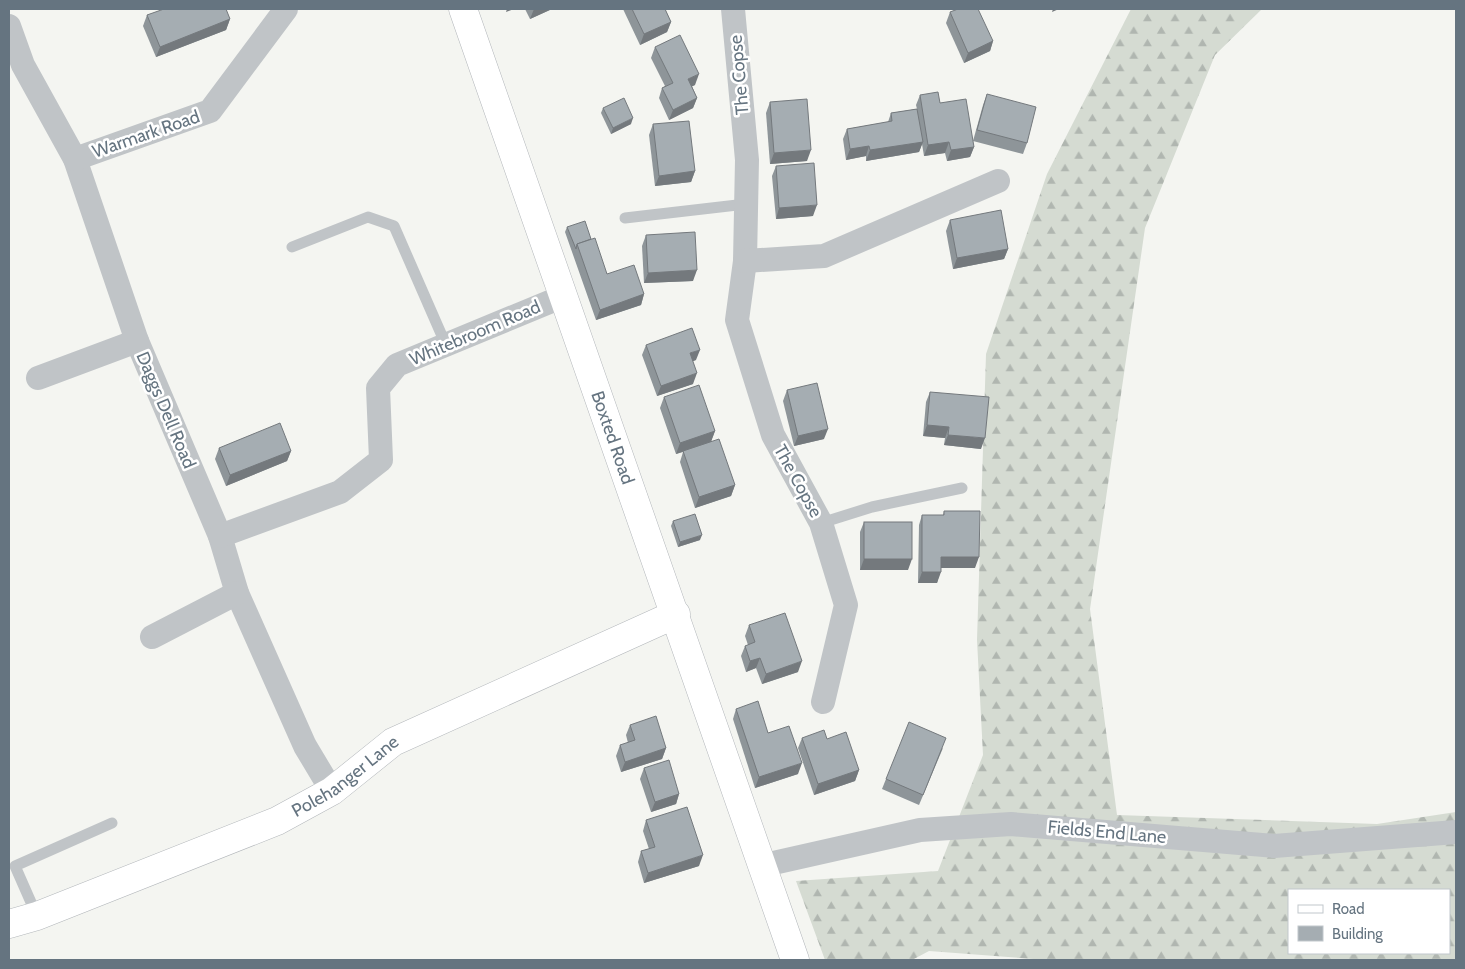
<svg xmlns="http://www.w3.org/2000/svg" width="1465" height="969" viewBox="0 0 1465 969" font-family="Cabin,sans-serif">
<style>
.forest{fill:url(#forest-firs);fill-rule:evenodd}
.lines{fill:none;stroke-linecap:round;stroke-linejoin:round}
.secondary-casing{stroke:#b3b7bb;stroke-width:29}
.lane{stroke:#c0c4c7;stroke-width:11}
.street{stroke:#c0c4c7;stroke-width:24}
.secondary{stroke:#fff;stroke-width:28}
.wall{fill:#8e9599}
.shaded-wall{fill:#74797d}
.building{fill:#a5adb2;stroke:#74797d}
.labels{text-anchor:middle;stroke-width:5;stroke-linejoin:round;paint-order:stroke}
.street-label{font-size:18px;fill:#657480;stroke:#fff}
</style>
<defs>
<pattern id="forest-firs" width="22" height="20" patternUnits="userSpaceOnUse" patternTransform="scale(1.25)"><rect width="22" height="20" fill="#d5dbd2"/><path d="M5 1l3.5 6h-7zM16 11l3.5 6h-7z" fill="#b0b6b0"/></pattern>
</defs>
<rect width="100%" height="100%" fill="#f4f5f1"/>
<path class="forest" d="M 1131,9 L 1262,9 L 1215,55 L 1145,228 L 1090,609 L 1117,815 L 1377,824 L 1456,812 L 1456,960 L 1047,960 L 929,951 L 912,960 L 825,960 L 796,881 L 938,871 L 983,755 L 977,640 L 986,354 L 1047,174 ZM 1289,890 L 1449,890 L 1449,953 L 1289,953 Z"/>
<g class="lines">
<defs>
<g id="secondary">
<path id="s1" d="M 463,9 L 795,960"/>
<path id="s2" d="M 9,924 L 37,916 L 277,821 L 332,791 L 393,742 L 676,614"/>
</g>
</defs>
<use href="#secondary" class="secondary-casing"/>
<g class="lane">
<path d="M 625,218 L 746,204"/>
<path d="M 292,247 L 368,217 L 394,226 L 446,345"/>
<path d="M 821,523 L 872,507 L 962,488"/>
<path d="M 37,916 L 15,866 L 112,823"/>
</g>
<g class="street">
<path d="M 733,9 L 747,160 L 745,261 L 737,320 L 773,435 L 821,523 L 846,605 L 823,702"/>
<path d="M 9,26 L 23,65 L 75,159 L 137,341 L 220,536 L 237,593 L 305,746 L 332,791"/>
<path d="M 75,159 L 210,111 L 286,9"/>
<path d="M 745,261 L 824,256 L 998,181"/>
<path d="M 38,378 L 137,341"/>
<path d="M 220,536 L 340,492 L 381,460 L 378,388 L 397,365 L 564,296"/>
<path d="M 152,637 L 237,593"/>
<path d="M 760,866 L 920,830 L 1011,824 L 1274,846 L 1456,832"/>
</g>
<use href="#secondary" class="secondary"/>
</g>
<g class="wall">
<path d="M 525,9 L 552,9 L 530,19 Z"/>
<path d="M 623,9 L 665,9 L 671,22 L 667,32 L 640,45 Z"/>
<path d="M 950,12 L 993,41 L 990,51 L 964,63 L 946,23 Z"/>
<path d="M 147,15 L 230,19 L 226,30 L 156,57 L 143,26 Z"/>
<path d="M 655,47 L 695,85 L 692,86 L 697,98 L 693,108 L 669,120 L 659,98 L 662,88 L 665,86 L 651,58 Z"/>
<path d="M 987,94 L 1027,143 L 1023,154 L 973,141 L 983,105 Z"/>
<path d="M 920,95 L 940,103 L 974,147 L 970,157 L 947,161 L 945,153 L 924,156 L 922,144 L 919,152 L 866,161 L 866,156 L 846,160 L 843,139 L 847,129 L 888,122 L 891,113 L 917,109 L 916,105 Z"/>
<path d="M 770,102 L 807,161 L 770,164 L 766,113 Z"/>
<path d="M 603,108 L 631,124 L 611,134 L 601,113 Z"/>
<path d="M 653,124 L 695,171 L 691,182 L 655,186 L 649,135 Z"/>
<path d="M 776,166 L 813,216 L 776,219 L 772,176 Z"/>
<path d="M 950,220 L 1008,249 L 1004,259 L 953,269 L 946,231 Z"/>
<path d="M 567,227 L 591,239 L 607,274 L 644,294 L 641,305 L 596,320 L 565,232 Z"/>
<path d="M 646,235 L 693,281 L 644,283 L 642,246 Z"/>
<path d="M 646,345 L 696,360 L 692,361 L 693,384 L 657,396 L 642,355 Z"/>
<path d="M 787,390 L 824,439 L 794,446 L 783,401 Z"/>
<path d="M 930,392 L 981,449 L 944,445 L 945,438 L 923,436 L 926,402 Z"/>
<path d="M 664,397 L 715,431 L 711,441 L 735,485 L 731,496 L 695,508 L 680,462 L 683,452 L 676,454 L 660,408 Z"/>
<path d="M 219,448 L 291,451 L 287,461 L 226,486 L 215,459 Z"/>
<path d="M 944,511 L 975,568 L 941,568 L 937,583 L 918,583 L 919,525 L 922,515 L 943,515 Z"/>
<path d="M 673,521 L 700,540 L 678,547 L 671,526 Z"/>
<path d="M 864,522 L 908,570 L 860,570 L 860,532 Z"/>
<path d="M 749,625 L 798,672 L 762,684 L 756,668 L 746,672 L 741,656 L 745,646 L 748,645 L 745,636 Z"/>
<path d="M 736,709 L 768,733 L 798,774 L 755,788 L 733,719 Z"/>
<path d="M 630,725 L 666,748 L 662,759 L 621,772 L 616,756 L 620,745 L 628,743 L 626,735 Z"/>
<path d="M 802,738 L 827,739 L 859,770 L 855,781 L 814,795 L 798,748 Z"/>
<path d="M 943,748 L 919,805 L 882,789 L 886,779 Z"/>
<path d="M 644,768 L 679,794 L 676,804 L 651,812 L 640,779 Z"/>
<path d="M 646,820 L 699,866 L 644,883 L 638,862 L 641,851 L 649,849 L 643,831 Z"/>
</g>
<g class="shaded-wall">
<path d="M 507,9 L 514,9 L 506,12 Z"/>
<path d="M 534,9 L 552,9 L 530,19 Z"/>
<path d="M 1053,9 L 1059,9 L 1052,12 Z"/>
<path d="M 230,19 L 226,30 L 156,57 L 160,47 Z"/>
<path d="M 671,22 L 667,32 L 640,45 L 644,34 Z"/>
<path d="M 993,41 L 990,51 L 964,63 L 968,53 Z"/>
<path d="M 699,74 L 695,85 L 684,90 L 688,79 Z"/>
<path d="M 697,98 L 693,108 L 669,120 L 673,110 Z"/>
<path d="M 633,118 L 631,124 L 611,134 L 613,128 Z"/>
<path d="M 923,142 L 919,152 L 866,161 L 870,150 Z"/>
<path d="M 949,142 L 945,153 L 924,156 L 928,145 Z"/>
<path d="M 869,146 L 866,156 L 846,160 L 850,149 Z"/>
<path d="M 974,147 L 970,157 L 947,161 L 951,150 Z"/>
<path d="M 811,150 L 807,161 L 770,164 L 774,153 Z"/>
<path d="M 695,171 L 691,182 L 655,186 L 659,176 Z"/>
<path d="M 817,205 L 813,216 L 776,219 L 779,208 Z"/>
<path d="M 1008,249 L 1004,259 L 953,269 L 957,258 Z"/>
<path d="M 697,270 L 693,281 L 644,283 L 648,273 Z"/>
<path d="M 644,294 L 641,305 L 596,320 L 600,310 Z"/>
<path d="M 700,350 L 696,360 L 686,364 L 690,353 Z"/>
<path d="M 697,373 L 693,384 L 657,396 L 661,386 Z"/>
<path d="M 927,425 L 949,427 L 945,438 L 923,436 Z"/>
<path d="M 828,429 L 824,439 L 794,446 L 798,436 Z"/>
<path d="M 715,431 L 711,442 L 676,454 L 680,443 Z"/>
<path d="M 948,435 L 985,438 L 981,449 L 944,445 Z"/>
<path d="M 291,451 L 287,461 L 226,486 L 230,475 Z"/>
<path d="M 735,485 L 731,496 L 695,508 L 699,497 Z"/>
<path d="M 702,535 L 700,540 L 678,547 L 680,542 Z"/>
<path d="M 941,557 L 979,557 L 975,568 L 937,568 Z"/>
<path d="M 864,559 L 912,559 L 908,570 L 860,570 Z"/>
<path d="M 922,572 L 941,572 L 937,583 L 918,583 Z"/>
<path d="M 760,658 L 756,668 L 746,672 L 750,661 Z"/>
<path d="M 802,661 L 798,672 L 762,684 L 766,674 Z"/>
<path d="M 666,748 L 662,759 L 621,772 L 625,762 Z"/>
<path d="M 802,763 L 798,774 L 755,788 L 759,777 Z"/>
<path d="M 859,770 L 855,781 L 814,795 L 818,784 Z"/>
<path d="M 679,794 L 676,804 L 651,812 L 655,802 Z"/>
<path d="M 703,855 L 699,866 L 644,883 L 648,873 Z"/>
</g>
<g class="building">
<path d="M 164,9 L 226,9 L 230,19 L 160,47 L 147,15 Z"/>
<path d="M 632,9 L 665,9 L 671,22 L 644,34 Z"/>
<path d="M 958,9 L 978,9 L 993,41 L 968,53 L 950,12 Z"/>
<path d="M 680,35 L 699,74 L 688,79 L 697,98 L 673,110 L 662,88 L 673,83 L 655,47 Z"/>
<path d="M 938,92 L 940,103 L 966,99 L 974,147 L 951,150 L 949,142 L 928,145 L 920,95 Z"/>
<path d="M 987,94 L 1036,107 L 1027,143 L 977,130 Z"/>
<path d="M 624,98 L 633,118 L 613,128 L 603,108 Z"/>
<path d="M 807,99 L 811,150 L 774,153 L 770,102 Z"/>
<path d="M 917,109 L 923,142 L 870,150 L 869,146 L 850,149 L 847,129 L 892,121 L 891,113 Z"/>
<path d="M 689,121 L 695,171 L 659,176 L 653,124 Z"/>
<path d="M 814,163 L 817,205 L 779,208 L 776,166 Z"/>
<path d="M 1001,210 L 1008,249 L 957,258 L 950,220 Z"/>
<path d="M 585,221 L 591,239 L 577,244 L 576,249 L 567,227 Z"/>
<path d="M 695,232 L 697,270 L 648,273 L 646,235 Z"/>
<path d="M 595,238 L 607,274 L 634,265 L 644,294 L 600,310 L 577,244 Z"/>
<path d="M 692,328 L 700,350 L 690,353 L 697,373 L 661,386 L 646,345 Z"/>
<path d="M 817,383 L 828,429 L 798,436 L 787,390 Z"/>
<path d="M 699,385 L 715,431 L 680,443 L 664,397 Z"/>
<path d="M 930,392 L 989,397 L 985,438 L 948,435 L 949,427 L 927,425 Z"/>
<path d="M 280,423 L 291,451 L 230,475 L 219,448 Z"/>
<path d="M 719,439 L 735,485 L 699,497 L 683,451 Z"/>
<path d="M 944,511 L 980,511 L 979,557 L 941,557 L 941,572 L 922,572 L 922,515 L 944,515 Z"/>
<path d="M 695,514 L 702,535 L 680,542 L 673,521 Z"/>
<rect x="864" y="522" width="48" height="37"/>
<path d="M 785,613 L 802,661 L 766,674 L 760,658 L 750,661 L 745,646 L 755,642 L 749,625 Z"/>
<path d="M 758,701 L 768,733 L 789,726 L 802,763 L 759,777 L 736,709 Z"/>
<path d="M 656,716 L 666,748 L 625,762 L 620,745 L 635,740 L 630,725 Z"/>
<path d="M 909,722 L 946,738 L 923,795 L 886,779 Z"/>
<path d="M 824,730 L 827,739 L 846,732 L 859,770 L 818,784 L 802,738 Z"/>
<path d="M 669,760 L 679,794 L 655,802 L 644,768 Z"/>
<path d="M 687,807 L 703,855 L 648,873 L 641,851 L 655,847 L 646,820 Z"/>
</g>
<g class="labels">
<g class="street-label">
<text transform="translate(739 75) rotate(-95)" y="6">The Copse</text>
<text transform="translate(146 134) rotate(-19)" y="6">Warmark Road</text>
<text transform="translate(475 333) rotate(-23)" y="6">Whitebroom Road</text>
<text transform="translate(166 410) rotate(67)" y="6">Daggs Dell Road</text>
<text dy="6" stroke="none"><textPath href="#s1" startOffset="454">Boxted Road</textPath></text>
<text transform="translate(798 481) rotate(61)" y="6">The Copse</text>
<text dy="6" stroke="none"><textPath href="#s2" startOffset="369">Polehanger Lane</textPath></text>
<text transform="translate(1107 832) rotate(5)" y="6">Fields End Lane</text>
</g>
</g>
<rect width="1465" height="969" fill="none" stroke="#657480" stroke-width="20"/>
<rect x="1288" y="889" width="162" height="65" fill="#ffffff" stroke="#c1c7cc"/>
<rect x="1298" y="905" width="25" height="8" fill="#ffffff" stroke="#c1c7cc"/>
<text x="1332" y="914" font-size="15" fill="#657480">Road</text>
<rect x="1298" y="926" width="25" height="15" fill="#a5adb2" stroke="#c1c7cc"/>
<text x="1332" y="939" font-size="15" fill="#657480">Building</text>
</svg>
